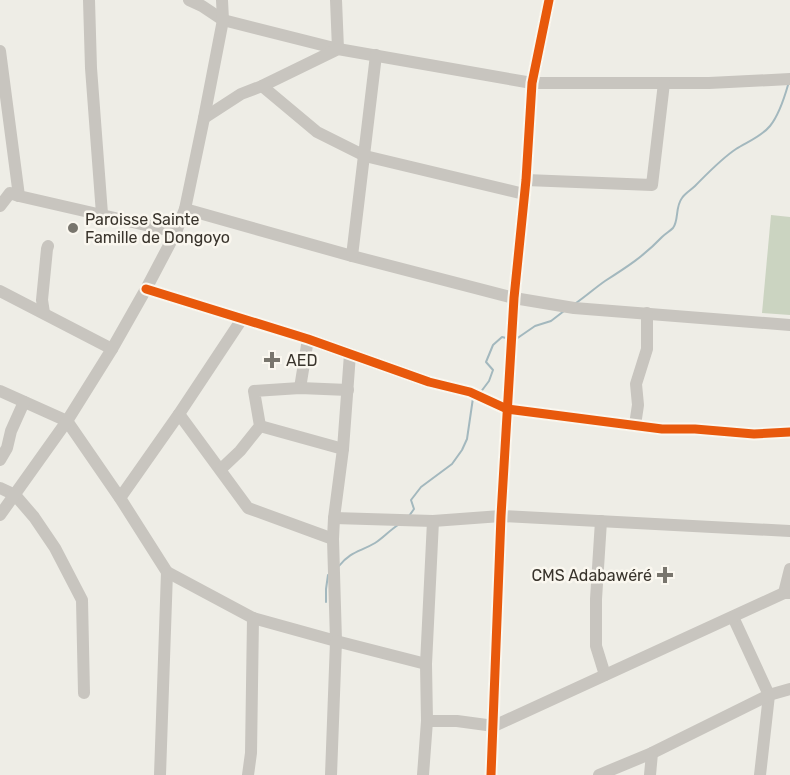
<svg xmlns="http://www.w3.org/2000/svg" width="790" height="775" viewBox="0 0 790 775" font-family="Rubik,sans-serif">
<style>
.green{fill:#cbd4c1}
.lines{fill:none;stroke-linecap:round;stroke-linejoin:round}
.stream{stroke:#a3b8be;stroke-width:2}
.minor{stroke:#c8c5bf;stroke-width:12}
.cycleway-casing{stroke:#faf7ef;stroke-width:13}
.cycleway{stroke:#e8590c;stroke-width:9}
.poi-dot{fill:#78756d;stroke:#faf7ef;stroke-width:2}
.labels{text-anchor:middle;stroke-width:5;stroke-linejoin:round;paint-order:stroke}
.poi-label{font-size:16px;fill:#39342c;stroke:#faf7ef;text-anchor:start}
</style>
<rect width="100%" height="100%" fill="#eeede6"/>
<path class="green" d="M 771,215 L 790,217 L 790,315 L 762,313 Z"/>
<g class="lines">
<g class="stream">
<path d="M 576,303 C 586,296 595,288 605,281 C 627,267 644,256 662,237 C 665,234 670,231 673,228 C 679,220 675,207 682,198 C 685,193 691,190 695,186 C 708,173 721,159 736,149 C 747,142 761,137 770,126 C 779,115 784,99 788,85"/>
<path d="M 515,339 L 519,337 L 535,326 L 551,321 L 564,311"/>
<path d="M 480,393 L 489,381 L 493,370 L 486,362 L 493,345 L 502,337 L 506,338"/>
<path d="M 409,516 L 414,509 L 411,500 L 421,487 L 452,464 L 462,450 L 467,439 L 473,398"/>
<path d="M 339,566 C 351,551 360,552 375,543 C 383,538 390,530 398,525"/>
<path d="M 326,602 L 326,589 L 328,575"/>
</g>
<g class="minor">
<path d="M 89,0 L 91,68 L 102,214"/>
<path d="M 189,0 L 202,6 L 223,20 L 338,49 L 336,0"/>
<path d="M 0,51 L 19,196 L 176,232"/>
<path d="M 262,86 L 317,132 L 365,156 L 524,194"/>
<path d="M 204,118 L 241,94 L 262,86 L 338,49 L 532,83 L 709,83 L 790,79"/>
<path d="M 526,180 L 652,185 L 664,83"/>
<path d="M 0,206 L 10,193 L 19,196"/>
<path d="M 185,209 L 352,256 L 514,298 L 574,308 L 790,325"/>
<path d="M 352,256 L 376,55"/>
<path d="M 146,289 L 308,339 L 429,382 L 470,392 L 507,409 L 662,429 L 695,429 L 754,434 L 790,432"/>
<path d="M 0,291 L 112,349"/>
<path d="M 44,313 L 42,300 L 47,249 L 48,246"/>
<path d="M 300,388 L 308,339"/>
<path d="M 0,391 L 67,421 L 120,498 L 167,572 L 160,775"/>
<path d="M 179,414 L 248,508 L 333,539"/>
<path d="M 635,425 L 638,405 L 636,384 L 647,349 L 647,313"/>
<path d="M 260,426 L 343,449"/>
<path d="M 0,460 L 7,448 L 11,431 L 24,402"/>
<path d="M 221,469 L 240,451 L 260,426 L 254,391 L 300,388 L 348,390"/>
<path d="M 0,488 L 15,495 L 34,517 L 55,548 L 82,600 L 84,693"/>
<path d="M 120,498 L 179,414 L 242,319"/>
<path d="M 0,515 L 67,421 L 112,349 L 146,289 L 176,232 L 185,209 L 204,118 L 223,20 L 222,0"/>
<path d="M 334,518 L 433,521 L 501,516 L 790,531"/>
<path d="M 601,521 L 596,599 L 596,646 L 605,675"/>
<path d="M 167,572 L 253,618 L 336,641 L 333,539 L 334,518 L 343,449 L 350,354"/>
<path d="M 784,593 L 790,569"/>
<path d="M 733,617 L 769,695 L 760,775"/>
<path d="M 427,721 L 457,721 L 494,726 L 784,593 L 790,593"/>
<path d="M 248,775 L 251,753 L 253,618"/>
<path d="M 331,775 L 336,641 L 426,664"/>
<path d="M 423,775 L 427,721 L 426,664 L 433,521"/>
<path d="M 491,775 L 501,516 L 514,298 L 526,180 L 532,83 L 549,0"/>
<path d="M 599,775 L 652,753 L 769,695 L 790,689"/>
<path d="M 650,775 L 652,753"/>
</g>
<defs>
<g id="cycleway">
<path d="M 146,289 L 308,339 L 429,382 L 470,392 L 507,409 L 662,429 L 695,429 L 754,434 L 790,432"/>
<path d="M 491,775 L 501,516 L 514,298 L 526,180 L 532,83 L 549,0"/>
</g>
</defs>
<use href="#cycleway" class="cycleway-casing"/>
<use href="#cycleway" class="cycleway"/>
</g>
<g class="poi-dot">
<circle cx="73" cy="228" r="6"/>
<path d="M269 351h6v6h6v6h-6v6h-6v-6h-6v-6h6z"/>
<path d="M662 566h6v6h6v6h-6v6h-6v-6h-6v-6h6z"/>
</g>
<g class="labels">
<g class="poi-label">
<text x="85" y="225">Paroisse Sainte<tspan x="85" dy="18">Famille de Dongoyo</tspan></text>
<text x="286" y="366">AED</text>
<text x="652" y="581" text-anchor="end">CMS Adabawéré</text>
</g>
</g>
</svg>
